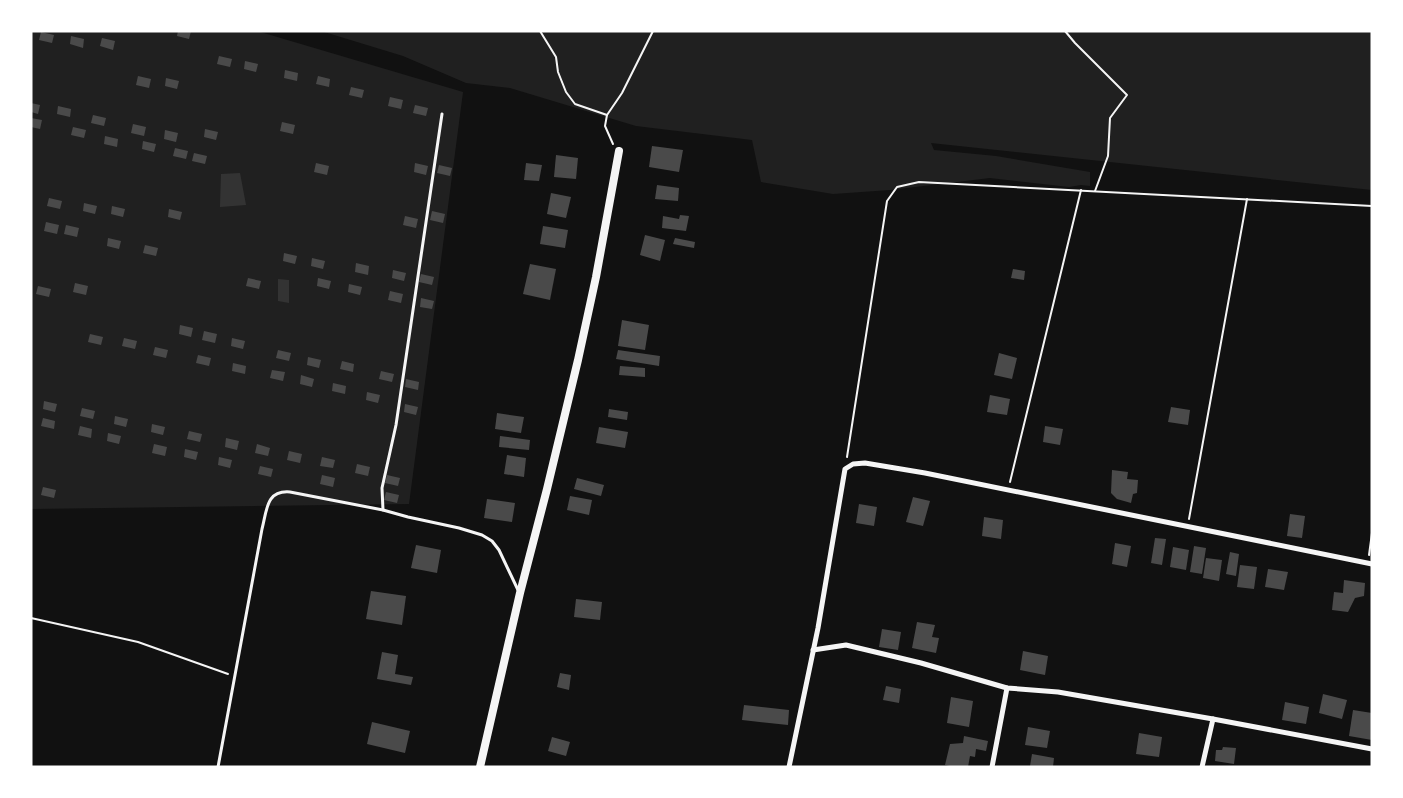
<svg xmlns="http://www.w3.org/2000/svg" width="1403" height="798" viewBox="0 0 1403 798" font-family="Ubuntu,sans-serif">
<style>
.green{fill:#202020}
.water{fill:#333}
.building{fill:#4a4a4a}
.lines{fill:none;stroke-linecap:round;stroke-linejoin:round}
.path{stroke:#f5f5f5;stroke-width:2}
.service{stroke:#f5f5f5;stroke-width:3}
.minor{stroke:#f5f5f5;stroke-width:5}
.tertiary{stroke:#f5f5f5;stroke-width:8}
</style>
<rect width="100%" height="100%" fill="#111"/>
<g class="green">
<path d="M 31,31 L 257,31 L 463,92 L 409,504 L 31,509 Z"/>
<path d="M 321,31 L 1372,31 L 1372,190 L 931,143 L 934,150 L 996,156 L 1090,172 L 1090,186 L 1081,185 L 1069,187 L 990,178 L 890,190 L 833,194 L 761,182 L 752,140 L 636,126 L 510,88 L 466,83 L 403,56 Z"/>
</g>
<g class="water">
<path d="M 240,173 L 246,205 L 220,207 L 221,174 Z"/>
<path d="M 278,279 L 289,280 L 289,303 L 278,301 Z"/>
</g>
<g class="building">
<path d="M 178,31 L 191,31 L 189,39 L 177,36 Z"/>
<path d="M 41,32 L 54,35 L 52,43 L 39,40 Z"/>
<path d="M 71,36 L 84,39 L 83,48 L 70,44 Z"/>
<path d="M 102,38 L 115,41 L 113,50 L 100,46 Z"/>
<path d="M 219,56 L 232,59 L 230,67 L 217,64 Z"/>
<path d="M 245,61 L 258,64 L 256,72 L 244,69 Z"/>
<path d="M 285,70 L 298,73 L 297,81 L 284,78 Z"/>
<path d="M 138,76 L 151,79 L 149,88 L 136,85 Z"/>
<path d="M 318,76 L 330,79 L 329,87 L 316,84 Z"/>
<path d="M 166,78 L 179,81 L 177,89 L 165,86 Z"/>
<path d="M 351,87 L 364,90 L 362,98 L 349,95 Z"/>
<path d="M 390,97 L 403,100 L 401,109 L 388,106 Z"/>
<path d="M 31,103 L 40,105 L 38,114 L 31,112 Z"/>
<path d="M 415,105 L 428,108 L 426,116 L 413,113 Z"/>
<path d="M 58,106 L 71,109 L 70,117 L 57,114 Z"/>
<path d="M 93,115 L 106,118 L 104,126 L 91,123 Z"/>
<path d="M 31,118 L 42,120 L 40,129 L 31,127 Z"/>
<path d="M 282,122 L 295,125 L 293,134 L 280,131 Z"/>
<path d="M 133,124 L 146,127 L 144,136 L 131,133 Z"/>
<path d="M 73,127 L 86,130 L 84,138 L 71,135 Z"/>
<path d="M 205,129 L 218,132 L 216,140 L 204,137 Z"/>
<path d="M 165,130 L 178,133 L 176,142 L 164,139 Z"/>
<path d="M 105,136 L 118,139 L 117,147 L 104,144 Z"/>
<path d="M 143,141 L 156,144 L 154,152 L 142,149 Z"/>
<path d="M 652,146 L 683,150 L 679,172 L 649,167 Z"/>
<path d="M 175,148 L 188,151 L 186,159 L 173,156 Z"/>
<path d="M 194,153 L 207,156 L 205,164 L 192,161 Z"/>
<path d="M 556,155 L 578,158 L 576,179 L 554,177 Z"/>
<path d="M 316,163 L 329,166 L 327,175 L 314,172 Z"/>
<path d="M 415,163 L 428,166 L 426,175 L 414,172 Z"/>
<path d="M 526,163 L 542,165 L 539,181 L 524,180 Z"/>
<path d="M 439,165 L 452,168 L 450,176 L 437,173 Z"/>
<path d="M 657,185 L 679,188 L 678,201 L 655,199 Z"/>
<path d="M 551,193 L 571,197 L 566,218 L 547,214 Z"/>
<path d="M 49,198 L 62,201 L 60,209 L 47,206 Z"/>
<path d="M 84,203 L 97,206 L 95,214 L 83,211 Z"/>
<path d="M 112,206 L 125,209 L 123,217 L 111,214 Z"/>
<path d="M 169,209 L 182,212 L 180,220 L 168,217 Z"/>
<path d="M 432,211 L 445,214 L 443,223 L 430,220 Z"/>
<path d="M 680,215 L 689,216 L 686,231 L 662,228 L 663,216 L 679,219 Z"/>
<path d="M 405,216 L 418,219 L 416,228 L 403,225 Z"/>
<path d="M 46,222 L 59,225 L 57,234 L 44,231 Z"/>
<path d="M 66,225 L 79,228 L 77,237 L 64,234 Z"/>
<path d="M 543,226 L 568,230 L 565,248 L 540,244 Z"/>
<path d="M 645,235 L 665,240 L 660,261 L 640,255 Z"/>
<path d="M 108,238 L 121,241 L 119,249 L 107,246 Z"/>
<path d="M 675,238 L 695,242 L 694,248 L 673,244 Z"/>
<path d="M 145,245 L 158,248 L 156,256 L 143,253 Z"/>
<path d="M 284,253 L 297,256 L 295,264 L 283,261 Z"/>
<path d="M 312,258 L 325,261 L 323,269 L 311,266 Z"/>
<path d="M 356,263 L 369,266 L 368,275 L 355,272 Z"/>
<path d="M 530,264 L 556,269 L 550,300 L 523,294 Z"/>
<path d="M 1013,269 L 1025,271 L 1024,280 L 1011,278 Z"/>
<path d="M 393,270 L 406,273 L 404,281 L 392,278 Z"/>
<path d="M 421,274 L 434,277 L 432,285 L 419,282 Z"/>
<path d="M 248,278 L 261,281 L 259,289 L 246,286 Z"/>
<path d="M 318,278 L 331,281 L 329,289 L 317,286 Z"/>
<path d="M 75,283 L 88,286 L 86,295 L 73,292 Z"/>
<path d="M 349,284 L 362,287 L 360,295 L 348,292 Z"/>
<path d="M 38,286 L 51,289 L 49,297 L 36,294 Z"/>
<path d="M 390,291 L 403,294 L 401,303 L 388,300 Z"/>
<path d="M 421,298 L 434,301 L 432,309 L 420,307 Z"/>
<path d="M 622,320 L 649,325 L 645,350 L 618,346 Z"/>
<path d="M 180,325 L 193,328 L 191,337 L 179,334 Z"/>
<path d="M 204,331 L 217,334 L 215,343 L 202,340 Z"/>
<path d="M 90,334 L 103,337 L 101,345 L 88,342 Z"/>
<path d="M 124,338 L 137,341 L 135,349 L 122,346 Z"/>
<path d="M 232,338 L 245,341 L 243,349 L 231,346 Z"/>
<path d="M 155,347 L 168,350 L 166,358 L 153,355 Z"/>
<path d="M 278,350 L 291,353 L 289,361 L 276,358 Z"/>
<path d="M 618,350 L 660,356 L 659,366 L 616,359 Z"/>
<path d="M 999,353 L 1017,358 L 1012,379 L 994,375 Z"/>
<path d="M 198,355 L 211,358 L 209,366 L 196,363 Z"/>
<path d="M 308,357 L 321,360 L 319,368 L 307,365 Z"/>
<path d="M 342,361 L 354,364 L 353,372 L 340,369 Z"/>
<path d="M 233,363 L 246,366 L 245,374 L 232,371 Z"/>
<path d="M 620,366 L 645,368 L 645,377 L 619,375 Z"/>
<path d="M 272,370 L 285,372 L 283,381 L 270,378 Z"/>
<path d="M 381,371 L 394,374 L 392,382 L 379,379 Z"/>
<path d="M 301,375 L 314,379 L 312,387 L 300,384 Z"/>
<path d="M 406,379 L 419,382 L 418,390 L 405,387 Z"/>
<path d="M 333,383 L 346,386 L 345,394 L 332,391 Z"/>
<path d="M 367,392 L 380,395 L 378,403 L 366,400 Z"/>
<path d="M 990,395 L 1010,399 L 1007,415 L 987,412 Z"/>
<path d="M 44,401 L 57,404 L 55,412 L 43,409 Z"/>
<path d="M 405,404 L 418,407 L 416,415 L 404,412 Z"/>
<path d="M 1171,407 L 1190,410 L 1188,425 L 1168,422 Z"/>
<path d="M 82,408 L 95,411 L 93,419 L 80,416 Z"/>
<path d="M 609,409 L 628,412 L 627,420 L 608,417 Z"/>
<path d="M 497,413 L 524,417 L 521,433 L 495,429 Z"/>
<path d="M 115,416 L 128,419 L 126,427 L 114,424 Z"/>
<path d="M 43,418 L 55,421 L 54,429 L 41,426 Z"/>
<path d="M 152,424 L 165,427 L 163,435 L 151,432 Z"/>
<path d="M 80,426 L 92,429 L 91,438 L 78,435 Z"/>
<path d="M 1045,426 L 1063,429 L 1060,445 L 1043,442 Z"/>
<path d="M 599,427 L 628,432 L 625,448 L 596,443 Z"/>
<path d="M 189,431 L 202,434 L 200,442 L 187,439 Z"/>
<path d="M 108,433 L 121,436 L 119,444 L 107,441 Z"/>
<path d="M 500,436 L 530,440 L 529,450 L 499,447 Z"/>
<path d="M 226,438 L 239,441 L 237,450 L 225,447 Z"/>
<path d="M 154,444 L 167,447 L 165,456 L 152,453 Z"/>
<path d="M 257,444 L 270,448 L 268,456 L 255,453 Z"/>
<path d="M 185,449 L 198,452 L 196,460 L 184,457 Z"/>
<path d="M 289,451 L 302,454 L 300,463 L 287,460 Z"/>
<path d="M 507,455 L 526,458 L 524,477 L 504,474 Z"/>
<path d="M 219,457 L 232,460 L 230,468 L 218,465 Z"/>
<path d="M 322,457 L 335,460 L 333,468 L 320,466 Z"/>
<path d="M 357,464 L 370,467 L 368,476 L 355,473 Z"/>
<path d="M 260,466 L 273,469 L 271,477 L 258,474 Z"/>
<path d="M 1112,470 L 1128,472 L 1127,479 L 1138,480 L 1137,493 L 1133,494 L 1131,503 L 1117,499 L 1111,493 Z"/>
<path d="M 322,475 L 335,478 L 333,487 L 320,484 Z"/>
<path d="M 387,475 L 400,478 L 398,486 L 385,483 Z"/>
<path d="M 577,478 L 604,485 L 601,496 L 574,489 Z"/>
<path d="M 43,487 L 56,490 L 54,498 L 41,495 Z"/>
<path d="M 386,492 L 399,495 L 397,503 L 384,500 Z"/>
<path d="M 570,496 L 592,500 L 589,515 L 567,510 Z"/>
<path d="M 913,497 L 930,501 L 923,526 L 906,522 Z"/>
<path d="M 487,499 L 515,503 L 512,522 L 484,518 Z"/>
<path d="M 859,504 L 877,507 L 874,526 L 856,523 Z"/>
<path d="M 1290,514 L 1305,516 L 1302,538 L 1287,536 Z"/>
<path d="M 984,517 L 1003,520 L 1001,539 L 982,536 Z"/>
<path d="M 1155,538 L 1166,539 L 1162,565 L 1151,563 Z"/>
<path d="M 1115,543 L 1131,546 L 1127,567 L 1112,564 Z"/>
<path d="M 416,545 L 441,550 L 437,573 L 411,568 Z"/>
<path d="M 1194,546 L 1206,548 L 1202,574 L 1190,572 Z"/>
<path d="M 1173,547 L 1189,550 L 1186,570 L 1170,567 Z"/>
<path d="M 1230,552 L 1239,554 L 1236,576 L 1226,574 Z"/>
<path d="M 1206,558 L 1222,560 L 1219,581 L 1203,578 Z"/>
<path d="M 1240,565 L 1257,567 L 1254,589 L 1237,587 Z"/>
<path d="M 1268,569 L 1288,572 L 1284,590 L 1265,587 Z"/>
<path d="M 1344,580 L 1365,583 L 1364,596 L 1355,598 L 1348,612 L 1332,610 L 1334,592 L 1343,593 Z"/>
<path d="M 371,591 L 406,596 L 402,625 L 366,619 Z"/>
<path d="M 576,599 L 602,602 L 600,620 L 574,617 Z"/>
<path d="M 917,622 L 935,625 L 932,637 L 939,638 L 936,653 L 912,648 Z"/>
<path d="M 882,629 L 901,632 L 898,650 L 879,647 Z"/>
<path d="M 1023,651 L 1048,656 L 1045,675 L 1020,670 Z"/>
<path d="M 382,652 L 398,655 L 395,674 L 413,677 L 411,685 L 377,679 Z"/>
<path d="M 560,673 L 571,675 L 569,690 L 557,687 Z"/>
<path d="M 886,686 L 901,689 L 899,703 L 883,700 Z"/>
<path d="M 1323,694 L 1347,700 L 1342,719 L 1319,713 Z"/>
<path d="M 951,697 L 973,701 L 969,727 L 947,723 Z"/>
<path d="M 1285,702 L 1309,707 L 1306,724 L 1282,720 Z"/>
<path d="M 744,705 L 789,710 L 788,725 L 742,720 Z"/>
<path d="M 1353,710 L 1372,713 L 1372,740 L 1349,736 Z"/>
<path d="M 372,722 L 410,731 L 405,753 L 367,744 Z"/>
<path d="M 1028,727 L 1050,731 L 1047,748 L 1025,745 Z"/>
<path d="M 1139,733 L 1162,737 L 1159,757 L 1136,754 Z"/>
<path d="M 964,736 L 988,741 L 986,751 L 976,749 L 975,757 L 970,756 L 968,767 L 954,767 L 945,765 L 950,744 L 963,743 Z"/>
<path d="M 552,737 L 570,742 L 566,756 L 548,751 Z"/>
<path d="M 1223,747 L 1236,748 L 1234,764 L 1215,761 L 1216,750 L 1222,750 Z"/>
<path d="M 1032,754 L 1054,758 L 1053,767 L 1030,766 Z"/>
</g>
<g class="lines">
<g class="path">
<path d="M 540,31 L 556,57 L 558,72 L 566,92 L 575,104 L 607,115"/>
<path d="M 1065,31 L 1075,43 L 1127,95 L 1110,118 L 1108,156 L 1095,191"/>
<path d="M 613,144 L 605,126 L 607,115 L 622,93 L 653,31"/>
<path d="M 847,457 L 887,201 L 897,187 L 919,182 L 1372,206"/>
<path d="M 1010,482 L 1081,190"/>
<path d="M 1189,519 L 1247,199"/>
<path d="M 1369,555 L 1372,533"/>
<path d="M 31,618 L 138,642 L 228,674"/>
</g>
<g class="service">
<path d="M 383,510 L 382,488 L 396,425 L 442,114"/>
<path d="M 218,767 L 262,529 C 267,510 266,490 290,492 L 383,510 L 408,517 L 459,528 L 482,535 L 492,541 L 499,550 L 518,590"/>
</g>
<g class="minor">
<path d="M 813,650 L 846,645 L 921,663 L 1007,688 L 1058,692 L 1213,719 L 1372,749"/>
<path d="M 789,767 L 818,628 L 845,469 L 853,464 L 865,463 L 925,473 L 1372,564"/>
<path d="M 992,767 L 1007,688"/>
<path d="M 1202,767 L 1213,719"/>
</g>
<path class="tertiary" d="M 480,767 L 520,593 L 547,489 L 578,360 L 596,277 L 619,151"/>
</g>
<rect width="1403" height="798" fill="none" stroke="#ffffff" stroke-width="65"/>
</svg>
